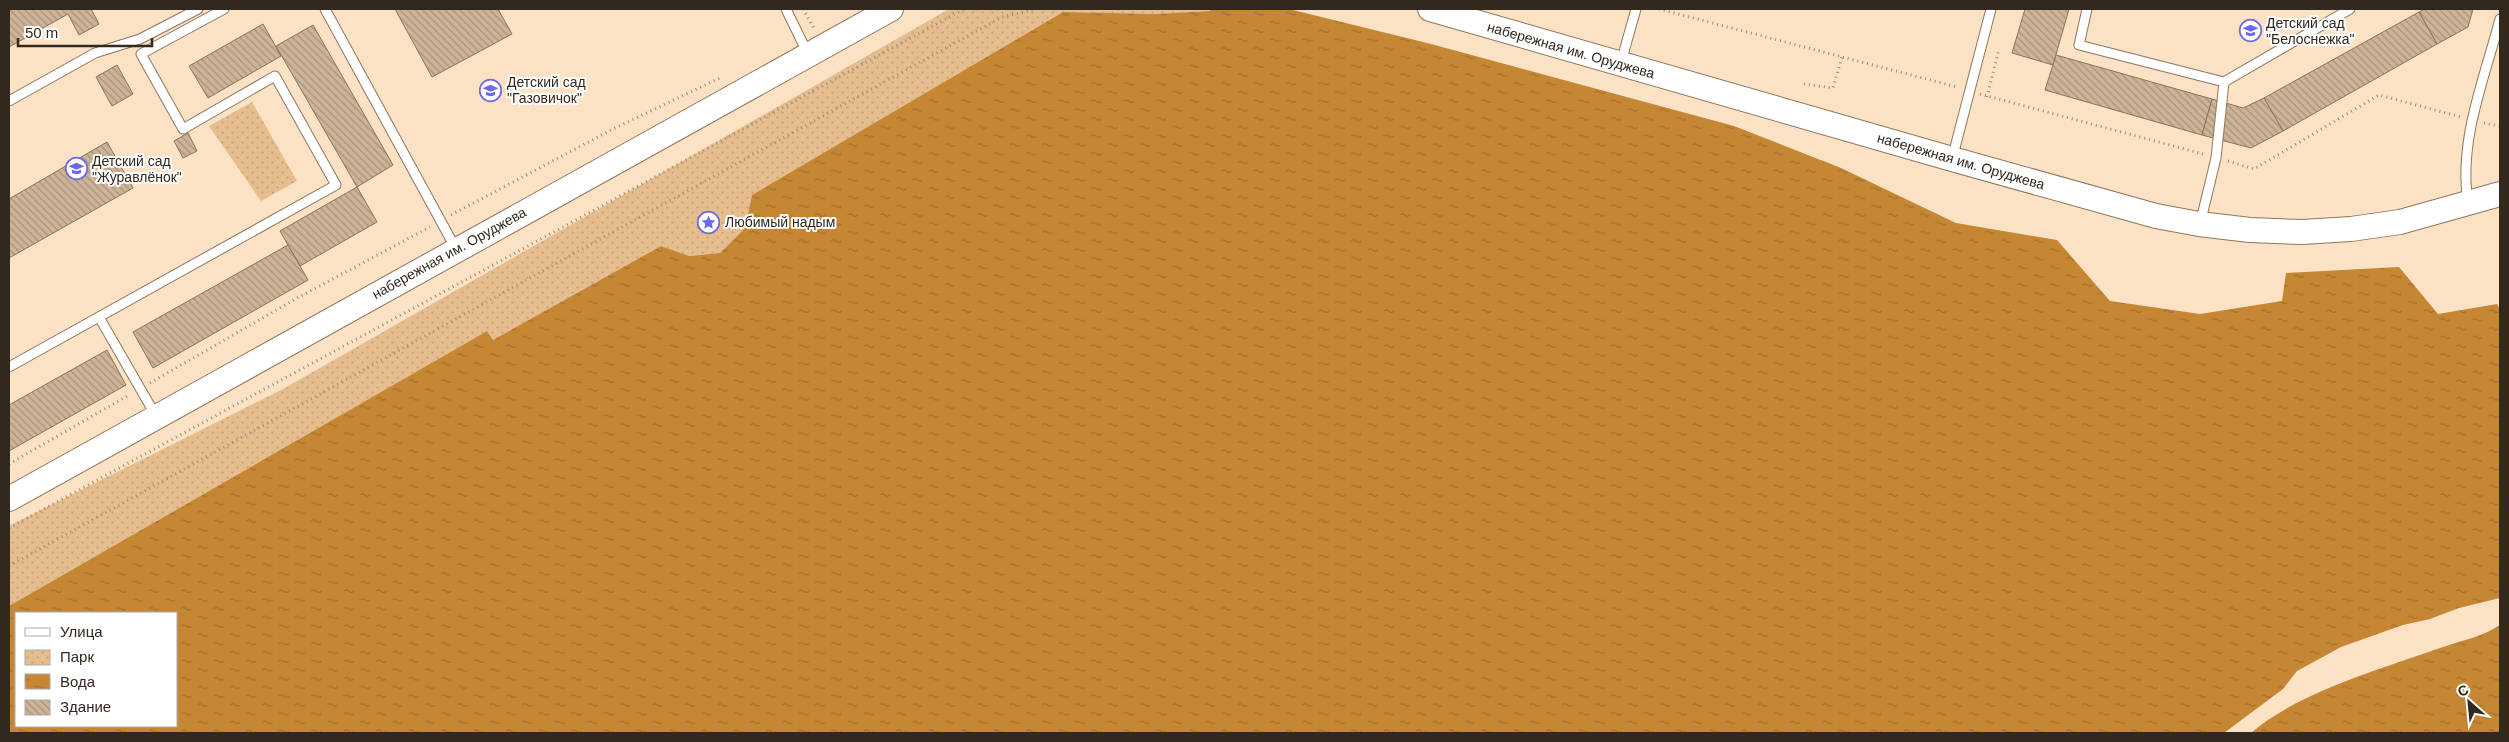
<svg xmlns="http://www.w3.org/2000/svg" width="2509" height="742" viewBox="0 0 2509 742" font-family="Helvetica,sans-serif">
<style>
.park{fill:url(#park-dots)}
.water{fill:url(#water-ripples);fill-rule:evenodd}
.building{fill:url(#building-back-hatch);stroke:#8b7359}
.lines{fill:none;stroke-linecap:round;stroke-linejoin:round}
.lane-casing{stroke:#8e765c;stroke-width:11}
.secondary-casing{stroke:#8e765c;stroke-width:26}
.path{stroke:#9b8974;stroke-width:3;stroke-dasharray:1 4;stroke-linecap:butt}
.lane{stroke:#fff;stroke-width:9}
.secondary{stroke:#fff;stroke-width:24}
.labels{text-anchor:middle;stroke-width:4;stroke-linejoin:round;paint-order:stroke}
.poi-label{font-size:14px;fill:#32281d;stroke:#fff;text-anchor:start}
.street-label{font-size:14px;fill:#32281d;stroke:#fff}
</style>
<defs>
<pattern id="park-dots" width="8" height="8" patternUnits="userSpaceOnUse" patternTransform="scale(1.25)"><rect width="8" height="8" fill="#e5bd8f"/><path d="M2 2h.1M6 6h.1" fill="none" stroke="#c5a27b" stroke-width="1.8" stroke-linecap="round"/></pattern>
<pattern id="water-ripples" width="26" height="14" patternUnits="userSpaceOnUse" patternTransform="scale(1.25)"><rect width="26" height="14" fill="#c58733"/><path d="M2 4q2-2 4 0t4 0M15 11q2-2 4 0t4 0" fill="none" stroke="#a16e2b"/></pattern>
<pattern id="building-back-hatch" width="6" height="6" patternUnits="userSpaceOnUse" patternTransform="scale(1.25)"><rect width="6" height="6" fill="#cdb497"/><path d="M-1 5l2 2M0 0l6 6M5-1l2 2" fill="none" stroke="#a7927b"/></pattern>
</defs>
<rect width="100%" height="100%" fill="#fce2c5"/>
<g class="park">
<path d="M 949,9 L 1208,9 L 1210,11 L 1155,14 L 1063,12 L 752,195 L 745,228 L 720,253 L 688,256 L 661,246 L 493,340 L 487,331 L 9,606 L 9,526 L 283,389 Z"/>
<path d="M 252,102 L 297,181 L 261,201 L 209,126 Z"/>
</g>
<g class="water">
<path d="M 1210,9 L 1289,9 L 1431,44 L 1734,126 L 1841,168 L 1956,223 L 2057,240 L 2110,301 L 2200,314 L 2282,301 L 2286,273 L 2399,267 L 2438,314 L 2497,304 L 2500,309 L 2500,598 L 2459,608 L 2430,619 L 2403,625 L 2341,647 L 2297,671 L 2283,689 L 2224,733 L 9,733 L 9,606 L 487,331 L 493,340 L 661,246 L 689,256 L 720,253 L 745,228 L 752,195 L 1063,12 L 1155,14 L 1210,11 ZM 16,613 L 176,613 L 176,726 L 16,726 Z"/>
<path d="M 2500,625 L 2500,733 L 2251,733 C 2298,692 2384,668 2443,647 C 2461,641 2484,636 2500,625 Z"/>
</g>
<g class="building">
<path d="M 9,9 L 91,9 L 99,24 L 79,35 L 68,14 L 9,47 Z"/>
<path d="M 395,9 L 498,9 L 512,34 L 432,77 Z"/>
<path d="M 2025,9 L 2069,9 L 2053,65 L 2012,53 Z"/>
<path d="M 2425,9 L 2473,9 L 2468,27 L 2437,44 L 2419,12 Z"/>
<path d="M 2419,12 L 2437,44 L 2283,131 L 2264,98 Z"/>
<path d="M 263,24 L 281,56 L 208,98 L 189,66 Z"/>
<path d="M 313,25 L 393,165 L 357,187 L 276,46 Z"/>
<path d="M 2056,55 L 2212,99 L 2202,135 L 2045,90 Z"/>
<path d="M 117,65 L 133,94 L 112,106 L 96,77 Z"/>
<path d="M 2264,98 L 2283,131 L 2251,148 L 2202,135 L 2212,99 L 2243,108 Z"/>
<path d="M 188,133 L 197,151 L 183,158 L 174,141 Z"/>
<path d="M 107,142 L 133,188 L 9,258 L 9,199 Z"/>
<path d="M 357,187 L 377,222 L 300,266 L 280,231 Z"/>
<path d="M 288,245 L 308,280 L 153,368 L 133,332 Z"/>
<path d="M 107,350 L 126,385 L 9,451 L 9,405 Z"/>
</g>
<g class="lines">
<defs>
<g id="lane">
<path d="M 325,9 L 456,249"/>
<path d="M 786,9 L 808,54"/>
<path d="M 2087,9 L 2079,45 L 2224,82"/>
<path d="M 1621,62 L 1636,9"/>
<path d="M 9,101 L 95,53 L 140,39 L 198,9"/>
<path d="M 1952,159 L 1991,9"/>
<path d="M 2468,202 C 2458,141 2485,77 2500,19"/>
<path d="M 2200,224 L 2216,158 L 2224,82 L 2350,9"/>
<path d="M 99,317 L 156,416"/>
<path d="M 9,367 L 336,185 L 275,76 L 183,129 L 141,54 L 224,9"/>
</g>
<g id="secondary">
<path d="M 1430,9 L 1952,159 L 2156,216 L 2199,224 L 2250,230 L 2302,232 L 2351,229 L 2400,222 L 2500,194"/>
<path d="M 9,499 L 891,9"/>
</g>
</defs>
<use href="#lane" class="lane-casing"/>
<use href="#secondary" class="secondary-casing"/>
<g class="path">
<path d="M 803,9 L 815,30"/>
<path d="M 1659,9 L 1957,87"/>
<path d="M 1804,84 L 1833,88 L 1842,57"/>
<path d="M 1980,94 L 2203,154"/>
<path d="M 1987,97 L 1999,49"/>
<path d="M 2484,123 L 2500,126"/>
<path d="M 2228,161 L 2254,169 L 2379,95 L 2461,117"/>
<path d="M 451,215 L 613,129 L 722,77"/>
<path d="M 150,383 L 299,297 L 430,227"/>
<path d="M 9,464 L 129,395"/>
<path d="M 9,528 L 964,9"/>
<path d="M 9,566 L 1002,17 L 1037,9"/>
</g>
<use href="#lane" class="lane"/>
<use href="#secondary" class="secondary"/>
</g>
<defs>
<symbol id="school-ring" viewBox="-11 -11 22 22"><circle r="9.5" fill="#fff" stroke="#6d6ae5" stroke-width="1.5"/><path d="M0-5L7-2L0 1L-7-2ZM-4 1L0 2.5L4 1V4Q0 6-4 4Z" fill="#6d6ae5"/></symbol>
<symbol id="sight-ring" viewBox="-11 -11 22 22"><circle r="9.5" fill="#fff" stroke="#6d6ae5" stroke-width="1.5"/><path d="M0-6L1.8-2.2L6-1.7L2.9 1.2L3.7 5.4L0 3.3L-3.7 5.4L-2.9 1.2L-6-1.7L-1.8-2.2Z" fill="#6d6ae5"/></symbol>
</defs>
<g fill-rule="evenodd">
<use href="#school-ring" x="2238" y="18" width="25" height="25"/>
<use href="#school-ring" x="478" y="78" width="25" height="25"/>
<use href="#school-ring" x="64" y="156" width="25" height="25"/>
<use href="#sight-ring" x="696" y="210" width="25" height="25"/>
</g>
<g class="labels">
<g class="poi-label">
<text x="2266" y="28">Детский сад<tspan x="2266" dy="16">"Белоснежка"</tspan></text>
<text x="507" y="87">Детский сад<tspan x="507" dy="16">"Газовичок"</tspan></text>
<text x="92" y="166">Детский сад<tspan x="92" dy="16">"Журавлёнок"</tspan></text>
<text x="725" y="227">Любимый надым</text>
</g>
<g class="street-label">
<text transform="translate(1571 50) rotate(16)" y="5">набережная им. Оруджева</text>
<text transform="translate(1961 161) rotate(16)" y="5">набережная им. Оруджева</text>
<text transform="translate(449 253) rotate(-29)" y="5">набережная им. Оруджева</text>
</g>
</g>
<rect width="2509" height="742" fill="none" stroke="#32281d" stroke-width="20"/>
<rect x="15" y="612" width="162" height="115" fill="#ffffff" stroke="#ada9a5"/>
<rect x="25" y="628" width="25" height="8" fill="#ffffff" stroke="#ada9a5"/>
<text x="60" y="637" font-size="15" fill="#32281d">Улица</text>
<rect x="25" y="650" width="25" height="15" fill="url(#park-dots)" stroke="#ada9a5"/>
<text x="60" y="662" font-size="15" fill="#32281d">Парк</text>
<rect x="25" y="674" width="25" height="15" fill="url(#water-ripples)" stroke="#ada9a5"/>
<text x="60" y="687" font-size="15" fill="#32281d">Вода</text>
<rect x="25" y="700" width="25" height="15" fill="url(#building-back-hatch)" stroke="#ada9a5"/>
<text x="60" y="712" font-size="15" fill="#32281d">Здание</text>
<g transform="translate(2469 702) rotate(333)" stroke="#ffffff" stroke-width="4" paint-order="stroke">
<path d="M0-4L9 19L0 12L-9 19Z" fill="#32281d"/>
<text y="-8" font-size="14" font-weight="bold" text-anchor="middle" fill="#32281d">С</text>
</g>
<path d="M18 38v8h134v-8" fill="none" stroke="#32281d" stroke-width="2.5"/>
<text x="25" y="38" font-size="15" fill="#32281d" stroke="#ffffff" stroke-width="4" paint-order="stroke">50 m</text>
</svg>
